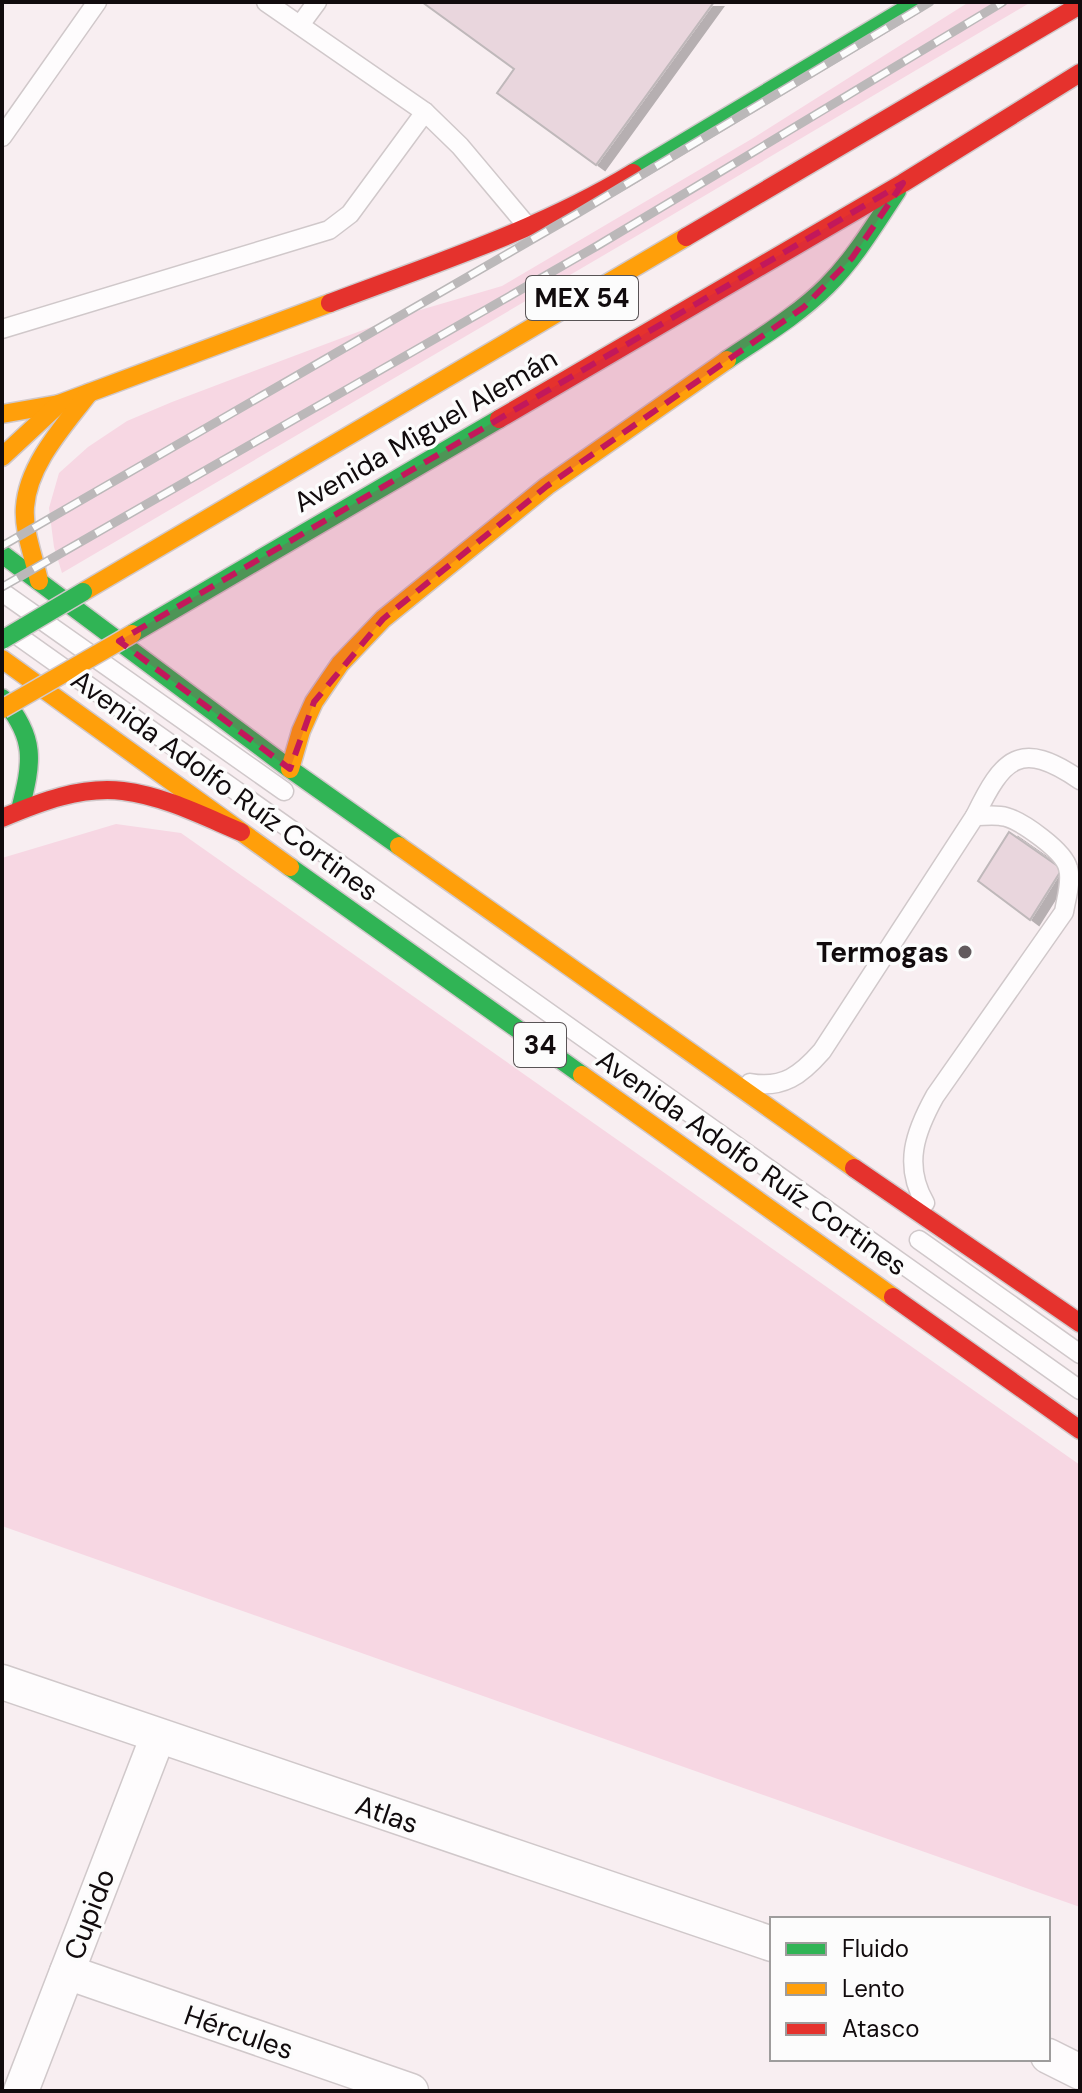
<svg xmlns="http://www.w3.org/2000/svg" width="1082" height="2093" viewBox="0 0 1082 2093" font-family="'DM Sans',sans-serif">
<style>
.green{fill:#f7d7e3}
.building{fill:#e9d6dd;stroke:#bfb8ba;stroke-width:2;filter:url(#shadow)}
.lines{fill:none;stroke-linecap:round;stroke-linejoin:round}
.lane-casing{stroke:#d0c8ca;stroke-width:21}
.street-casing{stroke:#d0c8ca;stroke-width:37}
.fast-casing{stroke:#d0c8ca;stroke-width:21}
.slow-casing{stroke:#d0c8ca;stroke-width:21}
.jam-casing{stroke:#d0c8ca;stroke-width:21}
.lane{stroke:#fefcfd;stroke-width:18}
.street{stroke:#fefcfd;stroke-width:34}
.fast{stroke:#30b455;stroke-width:18}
.slow{stroke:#ff9f0a;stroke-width:18}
.jam{stroke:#e5322d;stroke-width:18}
.rail-casing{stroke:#bbb8b9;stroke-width:9}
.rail{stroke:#fcfcfc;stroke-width:6;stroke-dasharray:18;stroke-linecap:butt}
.fast-bridge-casing{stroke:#d0c8ca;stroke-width:21;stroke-linecap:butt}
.slow-bridge-casing{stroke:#d0c8ca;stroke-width:21;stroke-linecap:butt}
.fast-bridge{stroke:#30b455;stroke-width:18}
.slow-bridge{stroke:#ff9f0a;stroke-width:18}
.marked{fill:#c2185b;fill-opacity:0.2;stroke:#c2185b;stroke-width:6;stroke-dasharray:16 10;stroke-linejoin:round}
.poi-dot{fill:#625a5d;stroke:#fcfcfc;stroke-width:3}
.labels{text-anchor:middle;stroke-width:7;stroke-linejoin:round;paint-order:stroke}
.shield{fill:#fcfcfc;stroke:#585355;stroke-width:2}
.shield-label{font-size:26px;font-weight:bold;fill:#110b0d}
.street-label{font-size:28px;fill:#110b0d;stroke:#fcfcfc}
.poi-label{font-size:28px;font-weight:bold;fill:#110b0d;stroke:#fcfcfc;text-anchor:end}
</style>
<defs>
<filter id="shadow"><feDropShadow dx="9" dy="5" stdDeviation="0" flood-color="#0004"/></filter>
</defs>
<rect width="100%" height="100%" fill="#f8eef1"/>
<g class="green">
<path d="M 969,2 L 1031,2 L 645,231 L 62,573 L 54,547 L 49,508 L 59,473 L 88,447 L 127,421 L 172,402 L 403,315 L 502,286 L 755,137 Z"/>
<path d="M 116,824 L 181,833 L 1080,1465 L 1080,1907 L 2,1526 L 2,858 Z"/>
</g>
<g class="building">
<path d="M 422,2 L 714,2 L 596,165 L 497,93 L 514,69 Z"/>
<path d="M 1009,832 L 1062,869 L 1030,920 L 978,881 Z"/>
</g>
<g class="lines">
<defs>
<g id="lane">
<path d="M 266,2 L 425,112 L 460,146 L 528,227"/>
<path d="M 300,25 L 317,2"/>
<path d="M 2,137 L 97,2"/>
<path d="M 2,329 L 329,230 L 350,214 L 425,112"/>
<path d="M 2,592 L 284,791"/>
<path d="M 14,633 L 1080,1390"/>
<path d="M 975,816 C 1003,758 1020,739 1080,780"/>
<path d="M 750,1083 C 783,1089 801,1075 822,1051 L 975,816 C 985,816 996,814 1006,817 C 1023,822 1064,851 1068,868 C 1072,881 1066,899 1064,912 L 935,1096 C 915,1132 903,1165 925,1203"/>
<path d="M 919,1240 L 1080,1354"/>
</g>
<g id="street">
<path d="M 2,1682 L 772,1944"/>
<path d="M 67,1972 L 411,2091"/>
<path d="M 1048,2056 L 1080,2072"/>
<path d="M 21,2091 L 158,1736"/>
</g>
<g id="fast">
<path d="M 633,173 L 918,2"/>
<path d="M 727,360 C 761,337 798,315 827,286 C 855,258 875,224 897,191"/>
<path d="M 2,554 L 290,769 L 399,846"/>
<path d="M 132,634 L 499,419"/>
<path d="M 2,698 C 37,738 32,762 20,810"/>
<path d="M 290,867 L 582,1075"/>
</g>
<g id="slow">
<path d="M 2,414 L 59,404"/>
<path d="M 2,457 L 59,404 L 330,303"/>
<path d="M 39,581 C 34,557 23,531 25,507 C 28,464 64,426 89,393"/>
<path d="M 83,592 L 686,237"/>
<path d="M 2,659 L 290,867"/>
<path d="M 290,769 L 301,731 L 314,702 L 340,664 L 383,619 L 547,486 L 727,360"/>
<path d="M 399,846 L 854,1168"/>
<path d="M 582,1075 L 893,1297"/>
</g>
<g id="jam">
<path d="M 686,237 L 1080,5"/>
<path d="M 330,303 C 433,264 539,230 633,173"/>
<path d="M 499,419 L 903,183 L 1080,73"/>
<path d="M 2,818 C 40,802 81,786 123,791 C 164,796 203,816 241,832"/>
<path d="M 854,1168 L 1080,1323"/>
<path d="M 893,1297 L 1080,1430"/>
</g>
</defs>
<use href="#lane" class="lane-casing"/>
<use href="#street" class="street-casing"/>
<use href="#fast" class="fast-casing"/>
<use href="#slow" class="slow-casing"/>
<use href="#jam" class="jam-casing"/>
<use href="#lane" class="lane"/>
<use href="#street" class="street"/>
<use href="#fast" class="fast"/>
<use href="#slow" class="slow"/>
<use href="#jam" class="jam"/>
<defs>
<g id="rail">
<path d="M 2,546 L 578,213 L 930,2"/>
<path d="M 2,587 L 597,246 L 1003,2"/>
</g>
</defs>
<use href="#rail" class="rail-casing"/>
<use href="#rail" class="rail"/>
<defs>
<path id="fast-bridge" d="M 2,640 L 83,592"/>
<path id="slow-bridge" d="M 2,709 L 132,634"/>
</defs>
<use href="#fast-bridge" class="fast-bridge-casing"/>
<use href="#slow-bridge" class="slow-bridge-casing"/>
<use href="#fast-bridge" class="fast-bridge"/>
<use href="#slow-bridge" class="slow-bridge"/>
</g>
<path class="marked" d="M 903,183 L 852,258 L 804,307 L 547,486 L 383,619 L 314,702 L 290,769 L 119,641 Z"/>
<circle class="poi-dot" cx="965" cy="952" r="8"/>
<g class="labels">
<g class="shield">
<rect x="526" y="276" width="112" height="44" rx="6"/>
<rect x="514" y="1023" width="52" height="44" rx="6"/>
</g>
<g class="shield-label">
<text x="582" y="307">MEX 54</text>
<text x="540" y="1054">34</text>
</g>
<g class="street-label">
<text transform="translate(425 430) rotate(-30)" y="10">Avenida Miguel Alemán</text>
<text transform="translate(225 785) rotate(36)" y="10">Avenida Adolfo Ruíz Cortines</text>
<text transform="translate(752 1162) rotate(35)" y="10">Avenida Adolfo Ruíz Cortines</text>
<text transform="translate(387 1814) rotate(19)" y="10">Atlas</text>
<text transform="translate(89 1914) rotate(-69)" y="10">Cupido</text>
<text transform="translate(239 2032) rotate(19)" y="10">Hércules</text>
</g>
<g class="poi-label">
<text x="949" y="962">Termogas</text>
</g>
</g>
<rect width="1082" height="2093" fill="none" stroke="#110b0d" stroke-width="8"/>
<rect x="770" y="1917" width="280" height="144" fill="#fcfcfc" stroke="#9e9c9c" stroke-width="2"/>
<rect x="786" y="1943" width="40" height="12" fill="#30b455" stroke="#9e9c9c" stroke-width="2"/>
<text x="842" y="1957" font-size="24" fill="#110b0d">Fluido</text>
<rect x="786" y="1983" width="40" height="12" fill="#ff9f0a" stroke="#9e9c9c" stroke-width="2"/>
<text x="842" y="1997" font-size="24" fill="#110b0d">Lento</text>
<rect x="786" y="2023" width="40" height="12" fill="#e5322d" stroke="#9e9c9c" stroke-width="2"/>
<text x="842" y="2037" font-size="24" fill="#110b0d">Atasco</text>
</svg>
